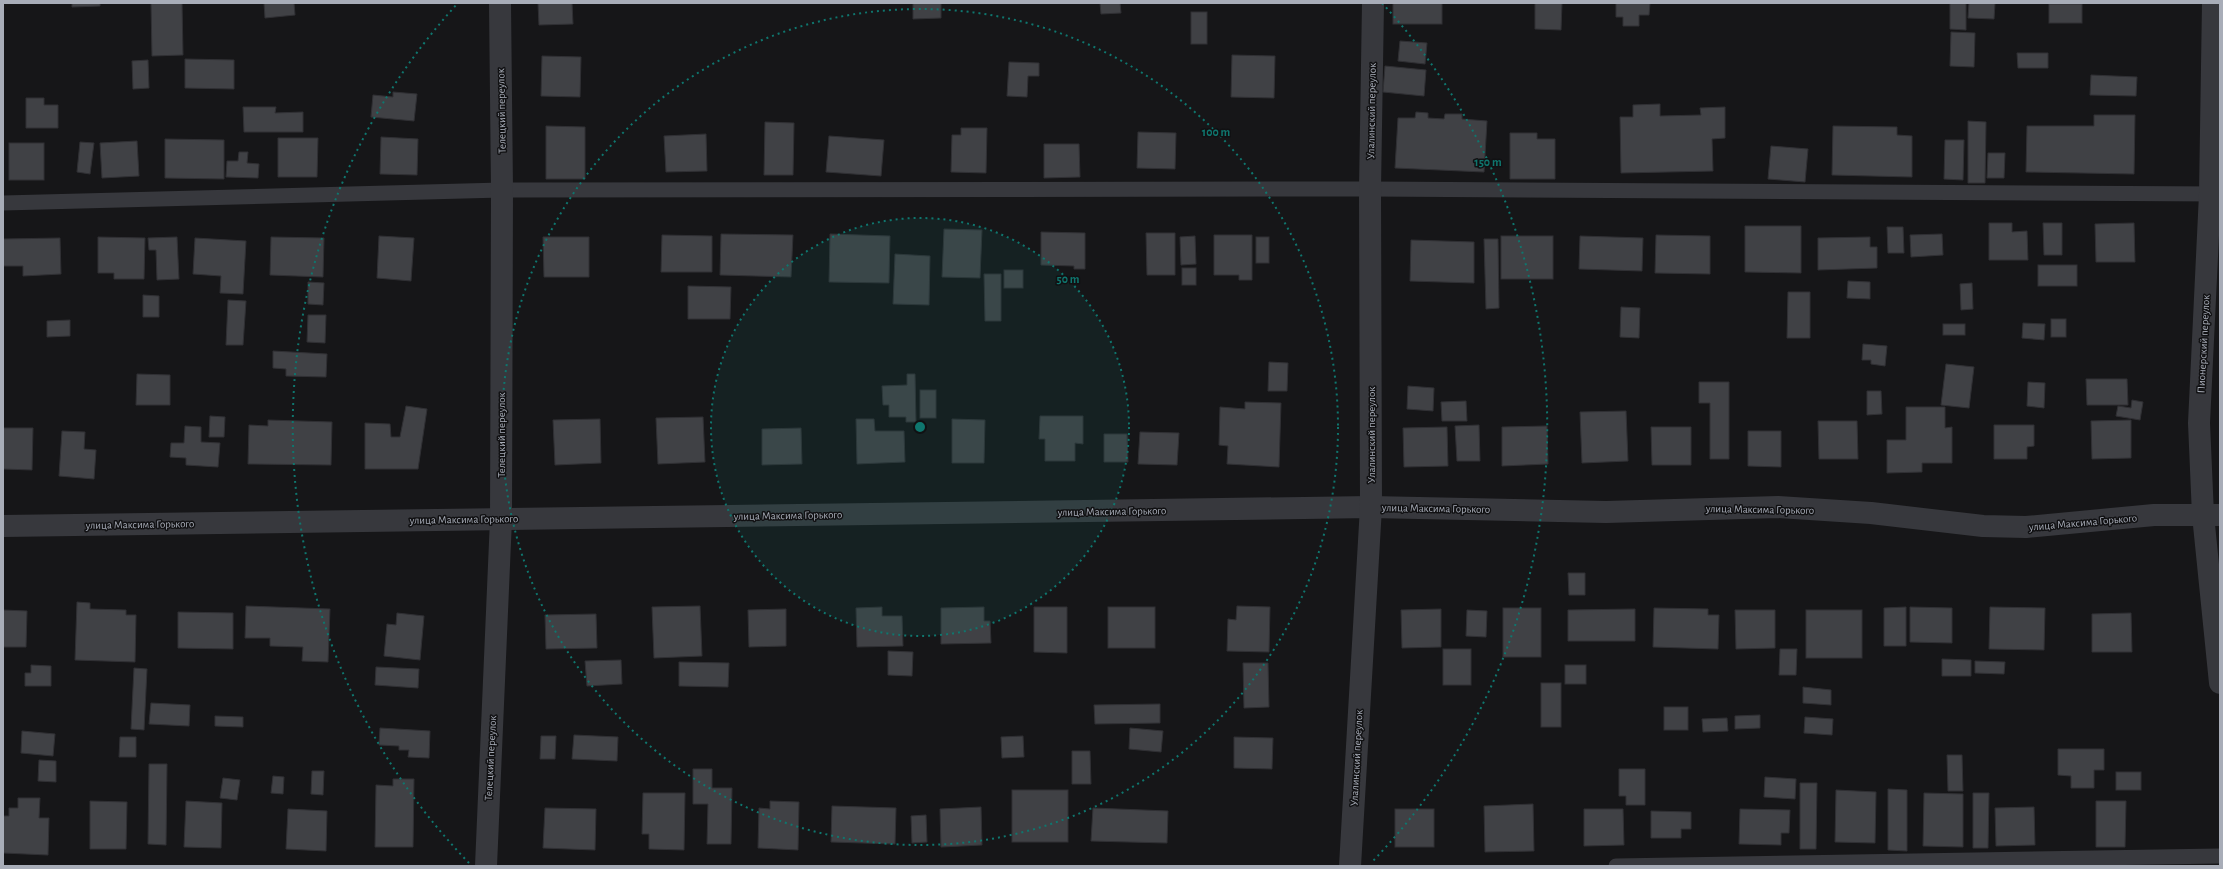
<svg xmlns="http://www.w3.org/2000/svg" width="2223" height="869" viewBox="0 0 2223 869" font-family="'Alegreya Sans',sans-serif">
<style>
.building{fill:#404145;stroke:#303034}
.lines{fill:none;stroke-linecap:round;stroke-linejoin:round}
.lane{stroke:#37383d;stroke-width:15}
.street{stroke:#37383d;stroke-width:22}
.ring{fill:none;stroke:#0f766e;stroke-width:2;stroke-dasharray:2 4}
.labels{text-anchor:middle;stroke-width:3;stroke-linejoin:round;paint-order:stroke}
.street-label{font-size:11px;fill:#a8adb8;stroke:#111113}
.centre{fill:#0f766e;stroke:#111113;stroke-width:2}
.ring-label{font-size:12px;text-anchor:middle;font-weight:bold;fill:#0f766e;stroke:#111113;stroke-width:3;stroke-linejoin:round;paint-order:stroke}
</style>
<rect width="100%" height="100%" fill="#161618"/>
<g class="building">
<path d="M 72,3 L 100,3 L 100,6 L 72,7 Z"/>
<path d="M 151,3 L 182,3 L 183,55 L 152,56 Z"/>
<path d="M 264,3 L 294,3 L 295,15 L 265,18 Z"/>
<path d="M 538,3 L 572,3 L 573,24 L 539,25 Z"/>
<path d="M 913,3 L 941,3 L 941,18 L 913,19 Z"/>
<path d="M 1100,3 L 1120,3 L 1121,13 L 1101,14 Z"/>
<rect x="1393" y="3" width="49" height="21"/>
<path d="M 1535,3 L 1562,3 L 1561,30 L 1535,29 Z"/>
<path d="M 1616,3 L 1650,3 L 1649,15 L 1639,15 L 1639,26 L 1623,26 L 1623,17 L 1616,17 Z"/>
<path d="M 1950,3 L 1966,3 L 1966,30 L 1950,29 Z"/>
<path d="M 1969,3 L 1995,3 L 1994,19 L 1968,18 Z"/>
<rect x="2049" y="4" width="33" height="19"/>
<rect x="1191" y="12" width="16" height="32"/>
<path d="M 1951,32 L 1975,33 L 1974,67 L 1950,66 Z"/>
<path d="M 1400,41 L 1427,43 L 1425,64 L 1398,61 Z"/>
<path d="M 2017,53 L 2048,53 L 2048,68 L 2018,68 Z"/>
<path d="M 1232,55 L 1275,56 L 1274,98 L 1231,97 Z"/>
<path d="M 542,56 L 581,57 L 580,97 L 541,96 Z"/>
<path d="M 185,59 L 234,60 L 234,89 L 185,88 Z"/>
<path d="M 148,60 L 149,88 L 133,89 L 132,61 Z"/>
<path d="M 1009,62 L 1039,63 L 1039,76 L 1028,76 L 1027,97 L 1007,96 Z"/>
<path d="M 1385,66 L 1426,70 L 1424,96 L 1383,92 Z"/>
<path d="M 2091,75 L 2137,77 L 2136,96 L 2090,95 Z"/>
<path d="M 393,92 L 417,94 L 414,121 L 371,117 L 373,95 L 393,97 Z"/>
<path d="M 26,98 L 44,98 L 44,105 L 58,105 L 58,128 L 26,128 Z"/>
<path d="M 1660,104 L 1660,116 L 1701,115 L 1700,108 L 1725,107 L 1725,138 L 1712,139 L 1713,171 L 1621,173 L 1620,117 L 1633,117 L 1633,105 Z"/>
<path d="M 243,107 L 276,107 L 275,113 L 303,112 L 303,132 L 244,132 Z"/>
<path d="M 1416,112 L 1428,113 L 1428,118 L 1444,119 L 1445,114 L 1462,114 L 1462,119 L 1487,121 L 1484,172 L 1395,168 L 1398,118 L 1415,118 Z"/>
<path d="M 2094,115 L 2135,115 L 2134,174 L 2026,172 L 2027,126 L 2094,126 Z"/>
<path d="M 1968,121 L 1986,122 L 1985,183 L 1968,183 Z"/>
<path d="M 765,122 L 794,123 L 793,175 L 764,175 Z"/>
<path d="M 546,126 L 585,127 L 585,179 L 546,179 Z"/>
<path d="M 1833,126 L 1897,127 L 1897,135 L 1912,136 L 1912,177 L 1832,175 Z"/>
<path d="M 961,128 L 987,128 L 986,173 L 951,172 L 952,135 L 961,135 Z"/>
<path d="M 1138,132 L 1176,133 L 1175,169 L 1137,168 Z"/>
<path d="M 1510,133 L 1537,133 L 1537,139 L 1555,139 L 1555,179 L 1510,179 Z"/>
<path d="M 706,134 L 707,171 L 666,172 L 664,136 Z"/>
<path d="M 829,136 L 884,140 L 881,176 L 826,172 Z"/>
<path d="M 381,137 L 418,139 L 417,175 L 380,174 Z"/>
<path d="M 278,138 L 318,138 L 317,177 L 278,177 Z"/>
<path d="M 165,139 L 224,140 L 224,179 L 165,178 Z"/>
<path d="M 1945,140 L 1964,140 L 1963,180 L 1944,179 Z"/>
<path d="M 137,141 L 139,176 L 102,178 L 100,143 Z"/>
<path d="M 80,142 L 94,143 L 90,174 L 77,172 Z"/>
<rect x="9" y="143" width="35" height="37"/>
<path d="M 1044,144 L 1079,144 L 1080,177 L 1044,178 Z"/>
<path d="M 1771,146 L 1808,149 L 1805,182 L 1768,179 Z"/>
<path d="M 239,152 L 248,152 L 247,163 L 259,164 L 258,178 L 226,177 L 227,161 L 238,161 Z"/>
<path d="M 1988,153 L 2005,153 L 2004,178 L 1987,178 Z"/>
<path d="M 1989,223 L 2012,223 L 2012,232 L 2027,231 L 2028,260 L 1989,260 Z"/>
<path d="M 2043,223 L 2062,223 L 2062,255 L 2044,255 Z"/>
<path d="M 2134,223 L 2135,262 L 2096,262 L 2095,224 Z"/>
<path d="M 1745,226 L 1801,226 L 1801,273 L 1745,272 Z"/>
<path d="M 1887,227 L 1903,227 L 1904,253 L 1888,253 Z"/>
<path d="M 944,229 L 982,230 L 980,278 L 942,277 Z"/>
<path d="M 1041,232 L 1085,233 L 1085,269 L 1074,269 L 1074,266 L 1041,265 Z"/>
<path d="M 1146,233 L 1175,233 L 1175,275 L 1147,275 Z"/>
<path d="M 721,234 L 793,235 L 791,277 L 720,275 Z"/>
<path d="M 830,234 L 890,236 L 889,283 L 829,282 Z"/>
<path d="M 1942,234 L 1943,255 L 1911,257 L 1910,235 Z"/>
<path d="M 662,235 L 712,236 L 712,272 L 661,272 Z"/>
<path d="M 1214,235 L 1252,235 L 1252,280 L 1239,280 L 1239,275 L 1214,275 Z"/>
<path d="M 1656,235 L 1710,236 L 1710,274 L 1655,273 Z"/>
<path d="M 379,236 L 414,238 L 411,281 L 377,278 Z"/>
<path d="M 1195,236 L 1196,264 L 1181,265 L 1180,237 Z"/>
<rect x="1501" y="236" width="52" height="43"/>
<path d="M 1580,236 L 1643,238 L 1642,271 L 1579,269 Z"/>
<path d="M 98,237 L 145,238 L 144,279 L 114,279 L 114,273 L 98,273 Z"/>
<path d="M 177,237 L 179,279 L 157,280 L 156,250 L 149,250 L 148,238 Z"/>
<path d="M 271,237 L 324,238 L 323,277 L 270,275 Z"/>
<path d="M 543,237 L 589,237 L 589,277 L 544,277 Z"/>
<rect x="1256" y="237" width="13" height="26"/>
<path d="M 1870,237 L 1870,247 L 1877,247 L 1877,268 L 1818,270 L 1818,238 Z"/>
<path d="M 60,238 L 61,274 L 23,276 L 23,266 L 3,266 L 3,239 Z"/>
<path d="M 195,238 L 246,241 L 243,294 L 220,293 L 221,276 L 193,274 Z"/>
<path d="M 1484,239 L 1498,239 L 1499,308 L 1486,309 Z"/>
<path d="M 1411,240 L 1474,242 L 1474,283 L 1410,281 Z"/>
<path d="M 895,254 L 930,256 L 929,305 L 893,304 Z"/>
<rect x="2038" y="265" width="39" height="21"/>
<rect x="1182" y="268" width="14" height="17"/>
<rect x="1004" y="270" width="19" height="18"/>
<path d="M 984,274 L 1001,274 L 1001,321 L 985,321 Z"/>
<path d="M 1848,281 L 1870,282 L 1870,299 L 1847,298 Z"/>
<path d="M 308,282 L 324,283 L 323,305 L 308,304 Z"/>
<path d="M 1972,283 L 1973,309 L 1961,310 L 1960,284 Z"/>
<path d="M 688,286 L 731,287 L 730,319 L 688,319 Z"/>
<path d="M 1788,292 L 1810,292 L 1810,338 L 1787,338 Z"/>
<path d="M 143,295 L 159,296 L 159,317 L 143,317 Z"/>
<path d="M 228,300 L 246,301 L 243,345 L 226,345 Z"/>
<path d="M 1621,307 L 1640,308 L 1639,338 L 1620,337 Z"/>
<path d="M 308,315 L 326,315 L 325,343 L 307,342 Z"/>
<rect x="2051" y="319" width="15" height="18"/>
<path d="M 70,320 L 70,336 L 47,337 L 47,321 Z"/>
<path d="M 2023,323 L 2045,324 L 2044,340 L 2022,338 Z"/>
<rect x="1943" y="324" width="22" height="11"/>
<path d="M 1863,344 L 1887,346 L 1885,366 L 1871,364 L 1871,360 L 1862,360 Z"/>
<path d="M 273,351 L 327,354 L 326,377 L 286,376 L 286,369 L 273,368 Z"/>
<path d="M 1269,362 L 1288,363 L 1287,391 L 1268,391 Z"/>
<path d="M 1946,364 L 1974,367 L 1969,408 L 1941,405 Z"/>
<path d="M 137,374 L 170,375 L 170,405 L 136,405 Z"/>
<path d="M 907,374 L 915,374 L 916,422 L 906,422 L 906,417 L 889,417 L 889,405 L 883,405 L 882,386 L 907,385 Z"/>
<path d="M 2086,379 L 2127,379 L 2128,405 L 2087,405 Z"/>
<path d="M 1699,382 L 1729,382 L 1729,459 L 1710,459 L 1710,403 L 1699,403 Z"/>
<path d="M 2028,382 L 2045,383 L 2044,408 L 2027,406 Z"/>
<path d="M 1408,386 L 1434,388 L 1433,411 L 1407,409 Z"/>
<rect x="920" y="390" width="16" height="28"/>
<path d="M 1867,391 L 1881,391 L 1882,414 L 1867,415 Z"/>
<path d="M 2132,400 L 2143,402 L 2140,420 L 2116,416 L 2118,406 L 2131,408 Z"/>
<path d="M 1466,401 L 1467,421 L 1442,421 L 1441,402 Z"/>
<path d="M 1245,402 L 1281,403 L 1279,467 L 1227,464 L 1228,446 L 1219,445 L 1220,407 L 1245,409 Z"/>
<path d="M 406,406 L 427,409 L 418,469 L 365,469 L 365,423 L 390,424 L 391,437 L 400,437 Z"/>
<path d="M 1906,407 L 1945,407 L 1945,428 L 1952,427 L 1952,463 L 1922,463 L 1922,472 L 1887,473 L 1887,440 L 1906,440 Z"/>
<path d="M 1626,411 L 1628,461 L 1582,463 L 1580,412 Z"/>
<path d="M 210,416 L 225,417 L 224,437 L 209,437 Z"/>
<path d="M 1040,416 L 1083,416 L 1083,444 L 1075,443 L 1075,461 L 1045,461 L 1045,439 L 1039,439 Z"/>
<path d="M 703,417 L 705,462 L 658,464 L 656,418 Z"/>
<path d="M 600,419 L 601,463 L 555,465 L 553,420 Z"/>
<path d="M 856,419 L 874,419 L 875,431 L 904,431 L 905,462 L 857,464 Z"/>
<path d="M 952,419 L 985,420 L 984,463 L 952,463 Z"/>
<path d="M 268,420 L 332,422 L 331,465 L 248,464 L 249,425 L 268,426 Z"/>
<path d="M 2131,420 L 2131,458 L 2092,459 L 2091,421 Z"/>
<path d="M 1818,421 L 1857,421 L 1858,459 L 1819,459 Z"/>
<path d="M 1479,425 L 1480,461 L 1457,461 L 1455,426 Z"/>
<path d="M 1994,425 L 2034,425 L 2034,446 L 2027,447 L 2027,459 L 1994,459 Z"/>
<path d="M 185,426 L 201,427 L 201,442 L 220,443 L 218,467 L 186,465 L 186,458 L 170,457 L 171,443 L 184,443 Z"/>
<path d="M 1547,426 L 1548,464 L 1502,466 L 1502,427 Z"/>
<path d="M 1447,427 L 1448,466 L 1404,467 L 1403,428 Z"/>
<path d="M 1651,427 L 1691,427 L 1691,465 L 1652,465 Z"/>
<path d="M 3,428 L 33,428 L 32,470 L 3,469 Z"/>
<path d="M 801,428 L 802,464 L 762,465 L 762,429 Z"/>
<path d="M 62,431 L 85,432 L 84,449 L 96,450 L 94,479 L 59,476 Z"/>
<path d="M 1748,431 L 1781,431 L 1781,467 L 1748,466 Z"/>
<path d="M 1140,432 L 1179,433 L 1177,465 L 1138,464 Z"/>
<path d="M 1104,434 L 1127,434 L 1128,462 L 1104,462 Z"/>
<path d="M 1568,573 L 1585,573 L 1585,595 L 1569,595 Z"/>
<path d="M 77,602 L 90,603 L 90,609 L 126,610 L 126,615 L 136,615 L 135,662 L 75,660 Z"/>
<path d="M 246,606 L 330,609 L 328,662 L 302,661 L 303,647 L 270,646 L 270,638 L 245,638 Z"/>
<path d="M 700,606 L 702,656 L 654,658 L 652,607 Z"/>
<path d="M 1237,606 L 1270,607 L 1269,652 L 1227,651 L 1228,619 L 1236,620 Z"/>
<path d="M 882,607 L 882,616 L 902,616 L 903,646 L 857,647 L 856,608 Z"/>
<path d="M 984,607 L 984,621 L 990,621 L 991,643 L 941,644 L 941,608 Z"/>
<path d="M 1034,607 L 1067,607 L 1067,653 L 1034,652 Z"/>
<rect x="1108" y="607" width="47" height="41"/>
<path d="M 1906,607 L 1906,646 L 1884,646 L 1884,608 Z"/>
<path d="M 1910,607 L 1952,608 L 1952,643 L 1910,642 Z"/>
<path d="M 1990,607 L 2045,608 L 2044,650 L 1989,649 Z"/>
<rect x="1503" y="608" width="38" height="49"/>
<path d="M 1654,608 L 1708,609 L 1708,615 L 1719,615 L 1718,649 L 1653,647 Z"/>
<path d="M 786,609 L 786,646 L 749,647 L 748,610 Z"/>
<path d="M 1441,609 L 1441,647 L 1402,648 L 1401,610 Z"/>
<path d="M 1635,609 L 1635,641 L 1568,641 L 1568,610 Z"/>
<path d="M 3,610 L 27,611 L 26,647 L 3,647 Z"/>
<path d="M 1467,610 L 1487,611 L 1486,637 L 1466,636 Z"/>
<path d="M 1735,610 L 1775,610 L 1775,648 L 1736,649 Z"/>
<rect x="1806" y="610" width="56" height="48"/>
<path d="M 178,612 L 233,613 L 233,649 L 178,648 Z"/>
<path d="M 397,613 L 424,616 L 420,660 L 384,656 L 387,624 L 396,625 Z"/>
<path d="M 2131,613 L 2132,652 L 2092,652 L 2092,614 Z"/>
<path d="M 596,614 L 597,648 L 546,649 L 545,615 Z"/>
<rect x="1443" y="649" width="28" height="36"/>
<path d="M 1780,649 L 1797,649 L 1796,675 L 1779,675 Z"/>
<path d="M 888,651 L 913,652 L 912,676 L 888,675 Z"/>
<path d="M 1942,659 L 1971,660 L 1971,676 L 1942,676 Z"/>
<path d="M 621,660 L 622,684 L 587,686 L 585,661 Z"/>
<path d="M 1975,661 L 2005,662 L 2004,674 L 1975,673 Z"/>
<path d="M 679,662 L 729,663 L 728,687 L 679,686 Z"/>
<path d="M 1243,663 L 1268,663 L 1269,707 L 1244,708 Z"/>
<path d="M 31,665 L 51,666 L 51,686 L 25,686 L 25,673 L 31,673 Z"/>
<rect x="1565" y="665" width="21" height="19"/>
<path d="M 376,667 L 419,669 L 418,688 L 375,685 Z"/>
<path d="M 134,668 L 147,669 L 144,730 L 131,729 Z"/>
<rect x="1541" y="683" width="20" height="44"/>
<path d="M 1803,687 L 1831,690 L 1831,705 L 1803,703 Z"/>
<path d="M 151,703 L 190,705 L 189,726 L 149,724 Z"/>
<path d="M 1160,704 L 1160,723 L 1095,724 L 1094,705 Z"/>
<rect x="1664" y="707" width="24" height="23"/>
<path d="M 1760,715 L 1760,728 L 1735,729 L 1735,716 Z"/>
<path d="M 215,716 L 243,717 L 243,727 L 215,726 Z"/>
<path d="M 1805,717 L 1833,719 L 1832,735 L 1804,733 Z"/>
<path d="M 1727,718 L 1728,731 L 1703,732 L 1702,719 Z"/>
<path d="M 380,728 L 430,731 L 429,758 L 408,757 L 409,750 L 399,750 L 399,746 L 379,745 Z"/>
<path d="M 1130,728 L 1163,731 L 1161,752 L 1129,749 Z"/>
<path d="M 22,731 L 55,734 L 53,756 L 21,753 Z"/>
<path d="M 574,735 L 618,737 L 617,761 L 572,759 Z"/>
<path d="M 541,736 L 556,736 L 555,759 L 540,759 Z"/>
<path d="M 1023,736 L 1024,757 L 1002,758 L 1001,737 Z"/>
<path d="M 120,737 L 136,737 L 136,757 L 119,757 Z"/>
<path d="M 1234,737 L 1273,738 L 1272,769 L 1234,768 Z"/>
<path d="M 2058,749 L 2104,749 L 2104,770 L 2094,770 L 2094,788 L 2071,788 L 2071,776 L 2058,775 Z"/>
<path d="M 1072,751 L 1090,751 L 1091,784 L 1072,784 Z"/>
<path d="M 1947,755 L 1962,755 L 1963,791 L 1948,791 Z"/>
<path d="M 39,760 L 56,761 L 56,782 L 38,781 Z"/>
<path d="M 149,764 L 167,764 L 166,845 L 148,844 Z"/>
<path d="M 693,769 L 712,769 L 712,788 L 732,788 L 731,844 L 707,844 L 708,804 L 693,804 Z"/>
<path d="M 1619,769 L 1645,769 L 1645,805 L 1626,805 L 1626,796 L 1619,796 Z"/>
<path d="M 312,771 L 324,771 L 323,795 L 311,794 Z"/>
<rect x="2116" y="772" width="25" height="18"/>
<path d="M 273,776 L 284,777 L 283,794 L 271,793 Z"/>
<path d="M 1765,777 L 1796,779 L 1795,799 L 1764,797 Z"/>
<path d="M 223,778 L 240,780 L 237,800 L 220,798 Z"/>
<path d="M 393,779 L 414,779 L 413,847 L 375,847 L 376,785 L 393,786 Z"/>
<path d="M 1800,783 L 1817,783 L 1816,849 L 1800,849 Z"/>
<path d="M 1888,789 L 1907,790 L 1907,851 L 1888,850 Z"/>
<rect x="1012" y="790" width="56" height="52"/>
<path d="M 1836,790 L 1876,792 L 1875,843 L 1835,842 Z"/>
<path d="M 643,793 L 685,793 L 684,850 L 649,849 L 649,834 L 642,834 Z"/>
<path d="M 1924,793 L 1963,794 L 1963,847 L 1923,846 Z"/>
<path d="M 1973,793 L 1989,793 L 1988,848 L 1973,848 Z"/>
<path d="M 18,798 L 40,798 L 39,818 L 49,818 L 48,855 L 3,853 L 3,816 L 9,816 L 9,808 L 18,808 Z"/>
<path d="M 90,801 L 127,802 L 126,849 L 90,849 Z"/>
<path d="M 186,801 L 222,803 L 221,848 L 184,847 Z"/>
<path d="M 770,801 L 799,802 L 798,850 L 758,848 L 759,808 L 770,809 Z"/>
<path d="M 2096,801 L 2126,801 L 2125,847 L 2096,847 Z"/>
<path d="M 1533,804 L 1534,851 L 1485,852 L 1484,806 Z"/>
<path d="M 832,806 L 896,808 L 895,844 L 831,842 Z"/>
<path d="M 981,807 L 982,845 L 941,847 L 940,809 Z"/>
<path d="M 2034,807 L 2035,845 L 1996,846 L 1995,808 Z"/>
<path d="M 545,808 L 596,809 L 595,850 L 543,848 Z"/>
<path d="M 1093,808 L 1168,811 L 1167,843 L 1091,841 Z"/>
<path d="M 288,809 L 327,811 L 326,851 L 286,849 Z"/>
<rect x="1395" y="809" width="39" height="38"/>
<path d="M 1584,809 L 1623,809 L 1624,845 L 1584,846 Z"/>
<path d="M 1740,809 L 1790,810 L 1789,833 L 1781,833 L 1781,845 L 1739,844 Z"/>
<path d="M 1651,811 L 1691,812 L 1691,829 L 1681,829 L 1681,838 L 1651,838 Z"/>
<path d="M 926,815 L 927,842 L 912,843 L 911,816 Z"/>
</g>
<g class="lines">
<g class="lane">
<path d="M 3,203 L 502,190 L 1370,189 L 2220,194"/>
<path d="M 1616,866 L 2220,856"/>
</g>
<g class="street">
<path d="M 2213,3 L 2210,194 L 2199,423 L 2203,515 L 2220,683"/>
<path d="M 3,526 L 1371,507 L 1606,512 L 1778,507 L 1871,513 L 1983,526 L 2026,527 L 2154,515 L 2220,515"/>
<path d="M 486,866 L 501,519 L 502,190 L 500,3"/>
<path d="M 1350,866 L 1371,507 L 1370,189 L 1373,3"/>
</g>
</g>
<circle cx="920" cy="427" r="209" fill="#0f766e" fill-opacity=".12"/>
<g class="ring">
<circle cx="920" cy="427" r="209"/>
<circle cx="920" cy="427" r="418"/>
<path d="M469 863A627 627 0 0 1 458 3M1382 3A627 627 0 0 1 1371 863"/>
</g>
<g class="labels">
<g class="street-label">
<text transform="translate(501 111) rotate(-91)" y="4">Телецкий переулок</text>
<text transform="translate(1371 111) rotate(-89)" y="4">Улалинский переулок</text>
<text transform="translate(2203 344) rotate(-87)" y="4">Пионерский переулок</text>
<text transform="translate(501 435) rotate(-90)" y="4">Телецкий переулок</text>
<text transform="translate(1371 435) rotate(-90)" y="4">Улалинский переулок</text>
<text transform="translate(1436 508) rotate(1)" y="4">улица Максима Горького</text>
<text transform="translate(1760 509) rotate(1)" y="4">улица Максима Горького</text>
<text transform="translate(1112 511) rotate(-1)" y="4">улица Максима Горького</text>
<text transform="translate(788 515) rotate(-1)" y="4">улица Максима Горького</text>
<text transform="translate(464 519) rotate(-1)" y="4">улица Максима Горького</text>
<text transform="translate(2083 522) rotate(-5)" y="4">улица Максима Горького</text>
<text transform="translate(140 524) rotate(-1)" y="4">улица Максима Горького</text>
<text transform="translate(490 758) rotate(-87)" y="4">Телецкий переулок</text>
<text transform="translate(1356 758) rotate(-87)" y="4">Улалинский переулок</text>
</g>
</g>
<circle cx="920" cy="427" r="6" class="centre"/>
<g class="ring-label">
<text x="1216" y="136">100 m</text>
<text x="1488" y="166">150 m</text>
<text x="1068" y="283">50 m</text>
</g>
<rect width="2223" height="869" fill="none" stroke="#a8adb8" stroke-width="8"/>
</svg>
